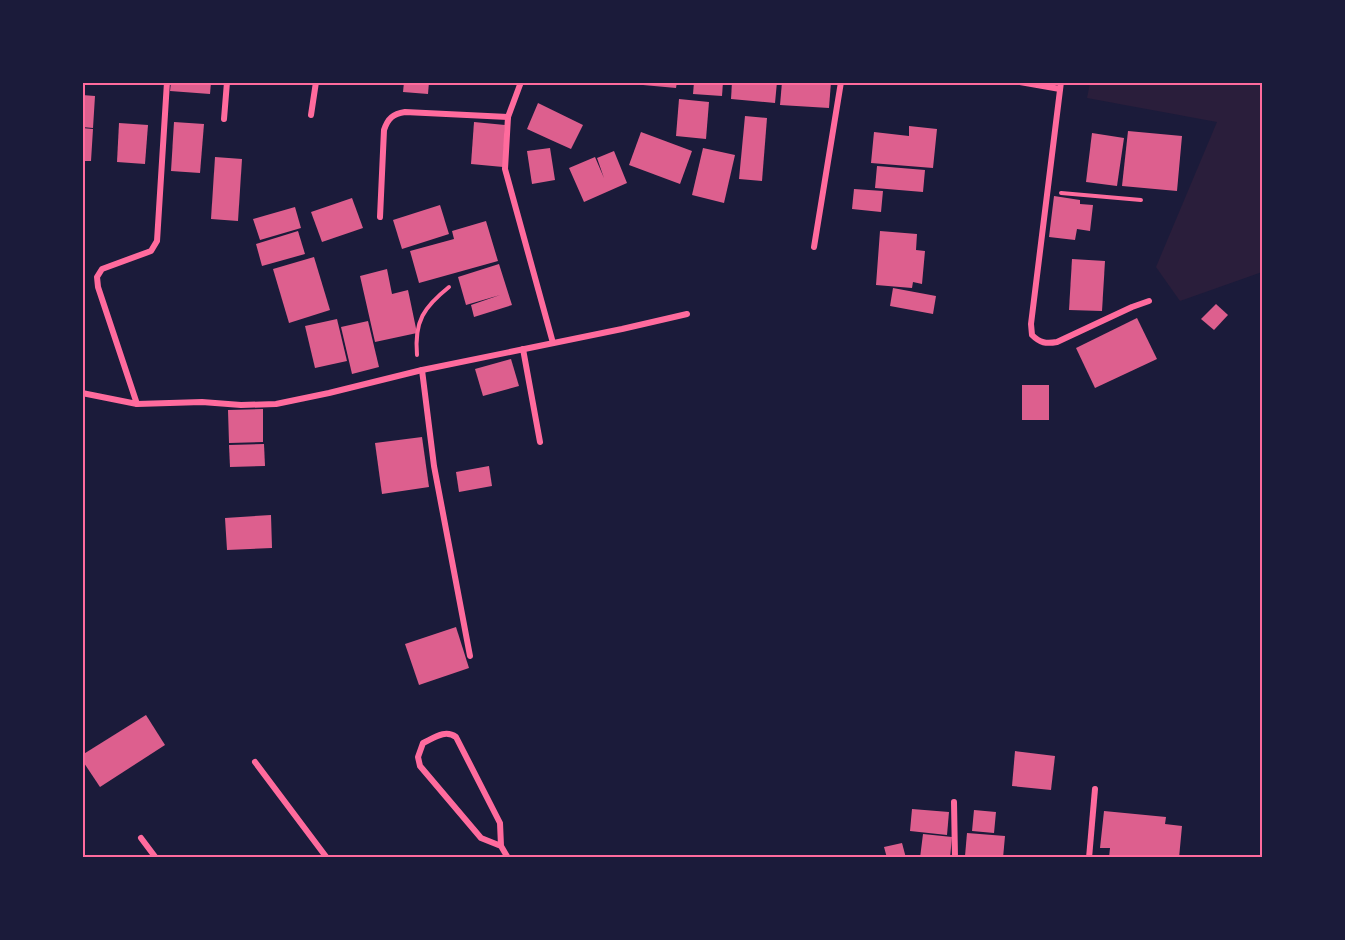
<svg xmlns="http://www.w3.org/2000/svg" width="1345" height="940" viewBox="0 0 1345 940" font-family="Karla,sans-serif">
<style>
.green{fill:#2a1e3b}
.building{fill:#dd5f8e}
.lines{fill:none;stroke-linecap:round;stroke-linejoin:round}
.path{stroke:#ff6b9d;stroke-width:4}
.minor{stroke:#ff6b9d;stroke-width:6}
.neatline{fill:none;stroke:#ff6b9d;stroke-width:2}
</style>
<rect width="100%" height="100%" fill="#1b1b3a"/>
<path class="green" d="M 1090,83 L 1262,83 L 1262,272 L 1180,301 L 1156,267 L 1217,122 L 1087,98 Z"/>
<g class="building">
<path d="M 171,82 L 211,82 L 210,94 L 170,91 Z"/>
<path d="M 404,82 L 429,82 L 428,94 L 403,92 Z"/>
<path d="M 643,82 L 677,82 L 676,88 L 643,85 Z"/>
<path d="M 694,82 L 723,82 L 722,96 L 693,94 Z"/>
<path d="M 732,82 L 777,82 L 775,103 L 731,99 Z"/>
<path d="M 782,82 L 831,82 L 829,108 L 780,105 Z"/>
<path d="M 82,95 L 95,96 L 93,128 L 82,127 Z"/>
<path d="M 679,99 L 709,102 L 706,139 L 676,136 Z"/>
<path d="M 538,103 L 583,125 L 571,149 L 551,140 L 558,125 L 551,140 L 527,129 Z"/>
<path d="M 745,116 L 767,118 L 762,181 L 739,179 Z"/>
<path d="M 174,122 L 204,124 L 200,173 L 171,171 Z"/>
<path d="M 474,122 L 505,125 L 503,167 L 471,164 Z"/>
<path d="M 119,123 L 148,125 L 145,164 L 117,162 Z"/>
<path d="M 909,126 L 937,129 L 933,168 L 871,163 L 874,132 L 909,136 Z"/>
<path d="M 82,128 L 93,129 L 91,161 L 82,161 Z"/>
<path d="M 1128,131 L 1182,136 L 1177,191 L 1122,186 Z"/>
<path d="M 641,132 L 692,151 L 680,184 L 629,165 Z"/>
<path d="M 1092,133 L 1124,138 L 1117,186 L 1086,182 Z"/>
<path d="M 550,148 L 555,180 L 532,184 L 527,151 Z"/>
<path d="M 703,148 L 735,155 L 724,203 L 692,195 Z"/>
<path d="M 614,151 L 627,183 L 584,202 L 569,168 L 595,157 L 604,178 L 597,158 Z"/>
<path d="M 215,157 L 242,159 L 238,221 L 211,219 Z"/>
<path d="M 877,166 L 925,170 L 923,192 L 875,188 Z"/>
<path d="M 854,189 L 883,191 L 881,212 L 852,209 Z"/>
<path d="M 1054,196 L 1080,200 L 1080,204 L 1093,205 L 1090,231 L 1077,229 L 1075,240 L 1049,237 Z"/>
<path d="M 352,198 L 363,228 L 322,242 L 311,212 Z"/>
<path d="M 440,205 L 449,234 L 402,249 L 393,220 Z"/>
<path d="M 295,207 L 301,228 L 260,240 L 253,219 Z"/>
<path d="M 486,221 L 498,261 L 419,283 L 410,251 L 454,239 L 452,231 Z"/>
<path d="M 298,231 L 305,254 L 262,266 L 256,244 Z"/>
<path d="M 880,231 L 917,234 L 916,250 L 925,251 L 922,284 L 913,282 L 912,288 L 876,285 Z"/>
<path d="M 314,257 L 330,310 L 289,323 L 273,269 Z"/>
<path d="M 1072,259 L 1105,261 L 1102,311 L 1069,310 Z"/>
<path d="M 499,264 L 512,305 L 474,317 L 471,305 L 500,295 L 466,305 L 458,277 Z"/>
<path d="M 387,269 L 392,294 L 408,290 L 417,333 L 375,342 L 360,276 Z"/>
<path d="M 893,288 L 936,296 L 933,314 L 890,306 Z"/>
<path d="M 1216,304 L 1228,315 L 1214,330 L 1201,319 Z"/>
<path d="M 1137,318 L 1157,359 L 1095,388 L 1076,348 Z"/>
<path d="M 337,319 L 347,361 L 315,368 L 305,326 Z"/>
<path d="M 368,321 L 379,367 L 352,374 L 341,327 Z"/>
<path d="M 511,359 L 519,386 L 483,396 L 475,369 Z"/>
<rect x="1022" y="385" width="27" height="35"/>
<path d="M 263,409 L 263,442 L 229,443 L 228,410 Z"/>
<path d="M 422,437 L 429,487 L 382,494 L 375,443 Z"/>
<path d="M 264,444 L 265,466 L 230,467 L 229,445 Z"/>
<path d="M 489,466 L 492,486 L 459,492 L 456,472 Z"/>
<path d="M 271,515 L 272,548 L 227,550 L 225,518 Z"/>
<path d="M 456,627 L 469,668 L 419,685 L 405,644 Z"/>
<path d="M 146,715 L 165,745 L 100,787 L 82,760 L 82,755 Z"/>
<path d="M 1015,751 L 1055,756 L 1051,790 L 1012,786 Z"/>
<path d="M 912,809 L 949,812 L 947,835 L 910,831 Z"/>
<path d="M 974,810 L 996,812 L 994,833 L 972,831 Z"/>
<path d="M 1104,811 L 1166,817 L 1165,824 L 1182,826 L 1179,858 L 1109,858 L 1110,848 L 1100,848 Z"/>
<path d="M 967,833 L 1005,836 L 1003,858 L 965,856 Z"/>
<path d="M 923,834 L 952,837 L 950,858 L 920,858 Z"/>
<path d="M 902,843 L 906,858 L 887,858 L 884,847 Z"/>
</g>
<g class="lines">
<g class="path">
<path d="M 1061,193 L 1141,200"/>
<path d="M 417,355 C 414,321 424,307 449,287"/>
</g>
<g class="minor">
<path d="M 521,82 L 508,117 L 505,169 L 553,343"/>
<path d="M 1020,82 L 1060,89"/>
<path d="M 1061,82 L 1031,324 L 1032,335 C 1040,343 1046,344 1057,342 L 1132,307 L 1149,301"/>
<path d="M 311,115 L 316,82"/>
<path d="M 224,119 L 227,82"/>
<path d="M 380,217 L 384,130 C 388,118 393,114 405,112 L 508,117"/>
<path d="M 814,247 L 841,82"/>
<path d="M 523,349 L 540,442"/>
<path d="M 422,370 L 434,466 L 470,656"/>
<path d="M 82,393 L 137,404 L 202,402 L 241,405 L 276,404 L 329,393 L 422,370 L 622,329 L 687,314"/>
<path d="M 137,404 L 98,287 L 97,277 L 102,269 L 151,251 L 157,241 L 167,82"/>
<path d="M 255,762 L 327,858"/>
<path d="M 954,802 L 955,858"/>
<path d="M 141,838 L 156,858"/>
<path d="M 501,846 L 481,838 L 420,766 L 418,757 L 423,743 C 434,738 445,729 456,737 L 500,823 L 501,846 L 508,858"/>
<path d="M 1089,858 L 1095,789"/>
</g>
</g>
<rect width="1345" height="940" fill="none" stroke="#1b1b3a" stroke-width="168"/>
<rect x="84" y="84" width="1177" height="772" class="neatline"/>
</svg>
